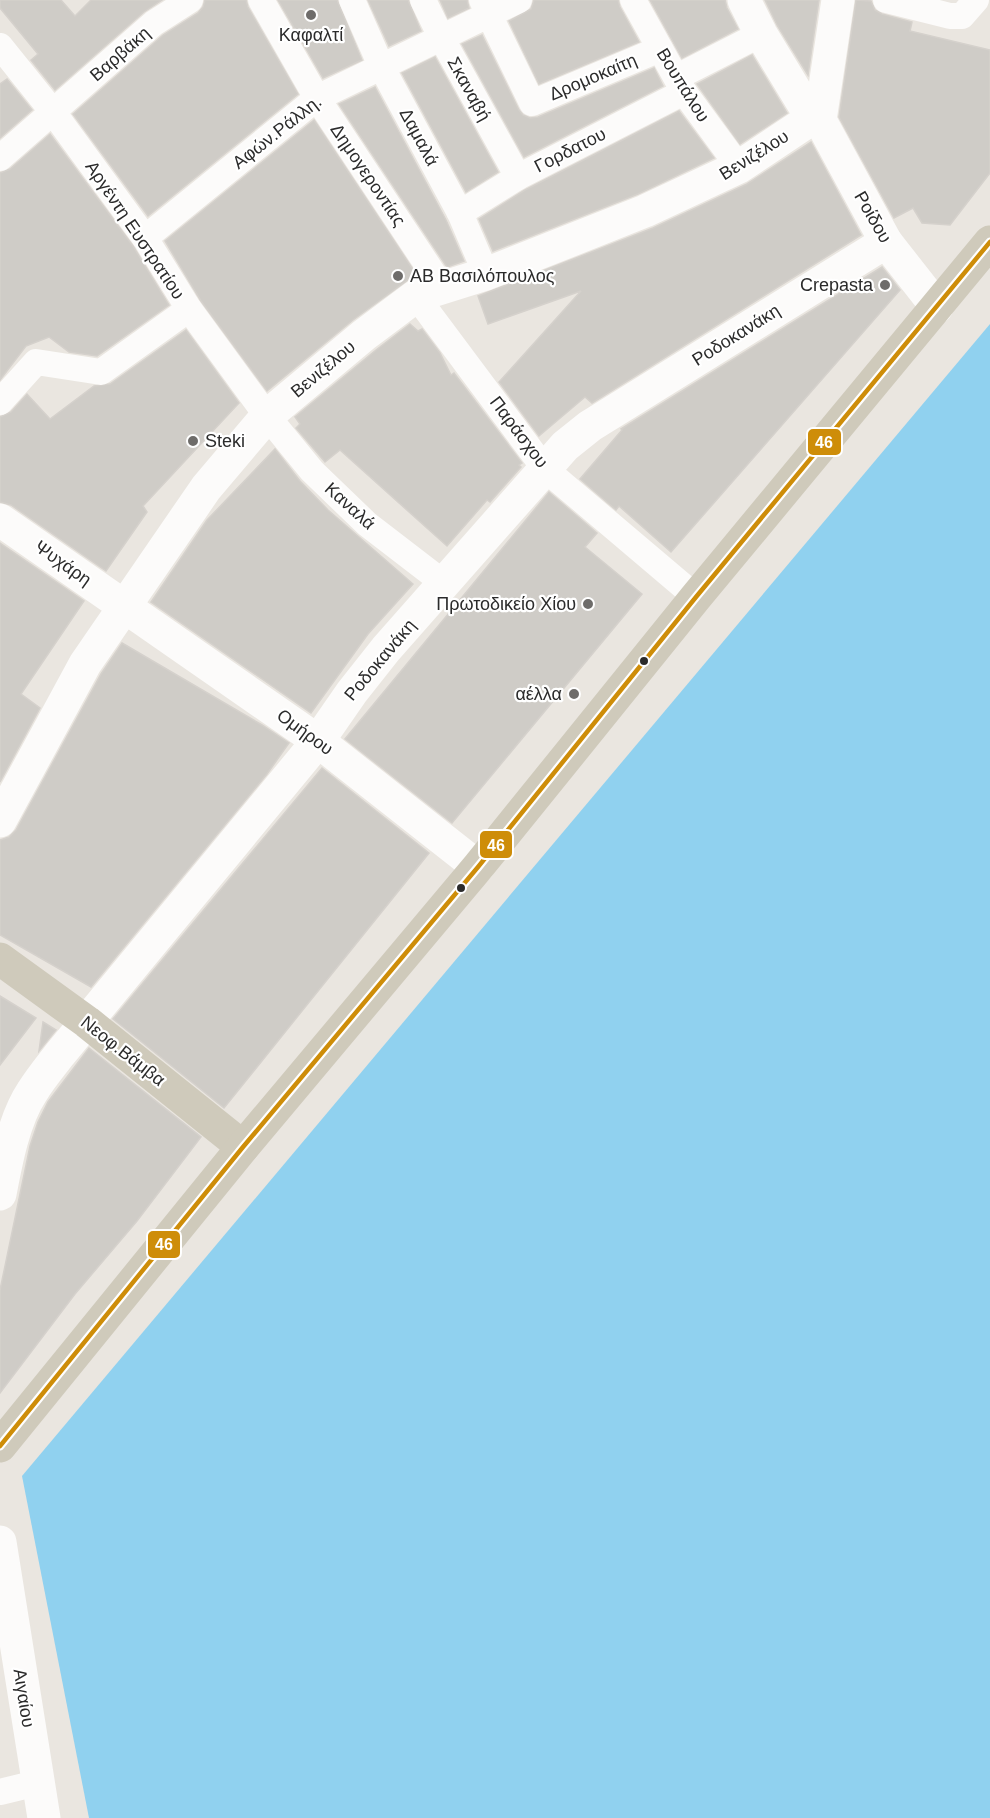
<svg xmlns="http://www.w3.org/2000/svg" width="990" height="1818" viewBox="0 0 990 1818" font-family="Helvetica,sans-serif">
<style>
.water{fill:#90d1ef}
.building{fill:#cfccc7;stroke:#d5d1cc;stroke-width:1.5}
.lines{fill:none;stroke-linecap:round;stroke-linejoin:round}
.street{stroke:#fcfbfa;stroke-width:26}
.secondary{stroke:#fcfbfa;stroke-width:33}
.primary{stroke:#cfcabb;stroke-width:33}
.bus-1-casing{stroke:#fff;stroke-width:9}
.bus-1{stroke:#ce8d09;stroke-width:4.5}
.poi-dot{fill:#6e6c6a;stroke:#fff;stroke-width:2}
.bus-dot{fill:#2b2b2b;stroke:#fff;stroke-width:2}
.labels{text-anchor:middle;stroke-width:4.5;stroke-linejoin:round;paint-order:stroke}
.poi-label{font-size:18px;fill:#2b2b2b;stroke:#fff;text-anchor:end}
.street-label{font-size:18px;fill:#2b2b2b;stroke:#fff}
.line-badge{stroke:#fff;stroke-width:2}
.badge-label{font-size:16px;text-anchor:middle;font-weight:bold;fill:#fff}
</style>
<rect width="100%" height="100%" fill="#eae6e0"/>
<path class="water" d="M 990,324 L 990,1818 L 89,1818 L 22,1476 Z"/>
<g class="building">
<path d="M 0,0 L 61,0 L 75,16 L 91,0 L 162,0 L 144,12 L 55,90 L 31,60 L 38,54 L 0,8 Z"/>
<path d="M 205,0 L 246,0 L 248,7 L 298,94 L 148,216 L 73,114 L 163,35 L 198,13 L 203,7 Z"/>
<path d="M 278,0 L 337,0 L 362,60 L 323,78 Z"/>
<path d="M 368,0 L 408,0 L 421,31 L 389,46 Z"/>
<path d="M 440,0 L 467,0 L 469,8 L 448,18 Z"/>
<path d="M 534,0 L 618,0 L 620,7 L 639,42 L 539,84 L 509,21 L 531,9 Z"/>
<path d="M 650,0 L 725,0 L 727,8 L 738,29 L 682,58 Z"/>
<path d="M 765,0 L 819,0 L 808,75 L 777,25 Z"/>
<path d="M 856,0 L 871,1 L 875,10 L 882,14 L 912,22 L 910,31 L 990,50 L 990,173 L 950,225 L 922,223 L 913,208 L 894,218 L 839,117 Z"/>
<path d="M 482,35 L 519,110 L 523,115 L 530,118 L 538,117 L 654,68 L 663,86 L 524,157 L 462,44 Z"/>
<path d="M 752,55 L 787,113 L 740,144 L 697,84 Z"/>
<path d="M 435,57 L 498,172 L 466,192 L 402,73 Z"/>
<path d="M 7,79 L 32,110 L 0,138 L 0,84 Z"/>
<path d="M 375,87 L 446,220 L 464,261 L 447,267 L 339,104 Z"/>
<path d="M 679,111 L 714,158 L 638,194 L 493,251 L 479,219 L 525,190 Z"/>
<path d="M 314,120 L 416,274 L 353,320 L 267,391 L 201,301 L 165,241 Z"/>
<path d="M 50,134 L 133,246 L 169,305 L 97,356 L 69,352 L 49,337 L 26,346 L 0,380 L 0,173 L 10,169 Z"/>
<path d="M 811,142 L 861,235 L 592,403 L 585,397 L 539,436 L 499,382 L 581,291 L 488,324 L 478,296 L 653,228 L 747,184 Z"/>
<path d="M 882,267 L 900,290 L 671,552 L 619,506 L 616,510 L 580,479 L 622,430 L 621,429 Z"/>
<path d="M 410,324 L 418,331 L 422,329 L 440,353 L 451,375 L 454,373 L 522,463 L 519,465 L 521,467 L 490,502 L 487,500 L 447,546 L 340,450 L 325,462 L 296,428 L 300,424 L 295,417 L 376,350 Z"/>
<path d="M 186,330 L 239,403 L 143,506 L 147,512 L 106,571 L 11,505 L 0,502 L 0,417 L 11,412 L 27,394 L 50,419 L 94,386 L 110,384 Z"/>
<path d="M 275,449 L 300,481 L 328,510 L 413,584 L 368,634 L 311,713 L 151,602 L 207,520 Z"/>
<path d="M 549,492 L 597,533 L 585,547 L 642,594 L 452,823 L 345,739 Z"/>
<path d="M 0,543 L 84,601 L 21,694 L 40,708 L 0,782 Z"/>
<path d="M 122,643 L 262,725 L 289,743 L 267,774 L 91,987 L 0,935 L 0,840 L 9,837 L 16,830 L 101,674 Z"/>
<path d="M 322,768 L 429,853 L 224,1108 L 113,1019 Z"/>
<path d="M 0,996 L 36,1018 L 0,1065 Z"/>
<path d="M 43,1022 L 56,1030 L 39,1051 Z"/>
<path d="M 89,1048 L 201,1137 L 137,1221 L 75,1294 L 0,1393 L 0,1290 L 30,1146 L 38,1122 L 48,1102 Z"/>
</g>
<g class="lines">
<g class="street">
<path d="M 261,0 L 317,98 L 442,287"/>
<path d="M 352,0 L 381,66 L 460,213 L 486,274"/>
<path d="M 423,0 L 441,37 L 518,177"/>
<path d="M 482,0 L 532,103 L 660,49"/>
<path d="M 633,0 L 684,92 L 739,167"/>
<path d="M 886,0 L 950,16 L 962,16 L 976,0"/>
<path d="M 0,46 L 53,112 L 145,238 L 189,309 L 267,416 L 312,471 L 367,524 L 445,584"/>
<path d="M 677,77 L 761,34"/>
<path d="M 0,158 L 154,23 L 190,0"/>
<path d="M 460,213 L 518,177 L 684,92"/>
<path d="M 145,238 L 317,98 L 519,0"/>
<path d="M 416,296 L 545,469 L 696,597"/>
<path d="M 0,402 L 36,362 L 101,372 L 189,309"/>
<path d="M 0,1792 L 37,1783"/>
</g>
<g class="secondary">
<path d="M 838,0 L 820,120 L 886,242 L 937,307"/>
<path d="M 0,520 L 318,741 L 478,867"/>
<path d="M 0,821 L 85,664 L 206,488 L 267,416 L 364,335 L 416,296 L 486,274 L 645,211 L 739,167 L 805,123 L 807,110 L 761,34 L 744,0"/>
<path d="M 0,1194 C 6,1162 14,1119 32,1092 C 40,1079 50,1067 60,1054 L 318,741 L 352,692 L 386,649 L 565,446 L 590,426 L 886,242"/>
<path d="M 0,1542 L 44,1818"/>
</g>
<g class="primary">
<path d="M 0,959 L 87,1022 L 243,1147"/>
<path d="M 0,1446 L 243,1147 L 478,867 L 696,597 L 990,242"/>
</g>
<defs>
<path id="bus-1" d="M 0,1446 L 243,1147 L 478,867 L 696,597 L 990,242"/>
</defs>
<use href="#bus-1" class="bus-1-casing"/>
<use href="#bus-1" class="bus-1"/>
</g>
<g class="poi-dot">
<circle cx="311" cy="15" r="6"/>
<circle cx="398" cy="276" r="6"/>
<circle cx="885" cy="285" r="6"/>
<circle cx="193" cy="441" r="6"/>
<circle cx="588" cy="604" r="6"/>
<circle cx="574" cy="694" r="6"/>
</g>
<g class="bus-dot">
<circle cx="644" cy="661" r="5"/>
<circle cx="461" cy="888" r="5"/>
</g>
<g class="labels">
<g class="poi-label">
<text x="311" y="41" text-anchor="middle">Καφαλτί</text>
<text x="410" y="282" text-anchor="start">ΑΒ Βασιλόπουλος</text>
<text x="873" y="291">Crepasta</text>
<text x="205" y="447" text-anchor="start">Steki</text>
<text x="576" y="610">Πρωτοδικείο Χίου</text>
<text x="562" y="700">αέλλα</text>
</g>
<g class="street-label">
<text transform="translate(120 54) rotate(-41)" y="6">Βαρβάκη</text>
<text transform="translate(593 77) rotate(-23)" y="6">Δρομοκαίτη</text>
<text transform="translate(683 85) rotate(58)" y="6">Βουπάλου</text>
<text transform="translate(469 89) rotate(61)" y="6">Σκαναβή</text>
<text transform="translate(277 132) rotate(-38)" y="6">Αφών.Ράλλη.</text>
<text transform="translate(419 137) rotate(62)" y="6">Δαμαλά</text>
<text transform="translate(570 150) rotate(-27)" y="6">Γορδατου</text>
<text transform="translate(754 155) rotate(-32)" y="6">Βενιζέλου</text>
<text transform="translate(368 175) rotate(56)" y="6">Δημογεροντίας</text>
<text transform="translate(873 217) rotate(60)" y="6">Ροίδου</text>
<text transform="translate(135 230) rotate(56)" y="6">Αργέντη Ευστρατίου</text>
<text transform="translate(736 335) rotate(-32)" y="6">Ροδοκανάκη</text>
<text transform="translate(323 369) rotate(-40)" y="6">Βενιζέλου</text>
<text transform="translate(519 432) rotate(53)" y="6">Παράσχου</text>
<text transform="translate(350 506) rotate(42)" y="6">Καναλά</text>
<text transform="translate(63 563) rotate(35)" y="6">Ψυχάρη</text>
<text transform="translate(380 660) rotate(-50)" y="6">Ροδοκανάκη</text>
<text transform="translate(305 732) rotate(36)" y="6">Ομήρου</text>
<text transform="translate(123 1051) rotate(38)" y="6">Νεοφ.Βάμβα</text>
<text transform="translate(24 1698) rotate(81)" y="6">Αιγαίου</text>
</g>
</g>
<g class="line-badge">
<rect x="807" y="428" width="35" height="28" rx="6" fill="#ce8d09"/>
<rect x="479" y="830" width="34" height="29" rx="6" fill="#ce8d09"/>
<rect x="147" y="1230" width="34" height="29" rx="6" fill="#ce8d09"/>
</g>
<g class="badge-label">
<text x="824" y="448">46</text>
<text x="496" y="851">46</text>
<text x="164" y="1250">46</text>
</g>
</svg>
